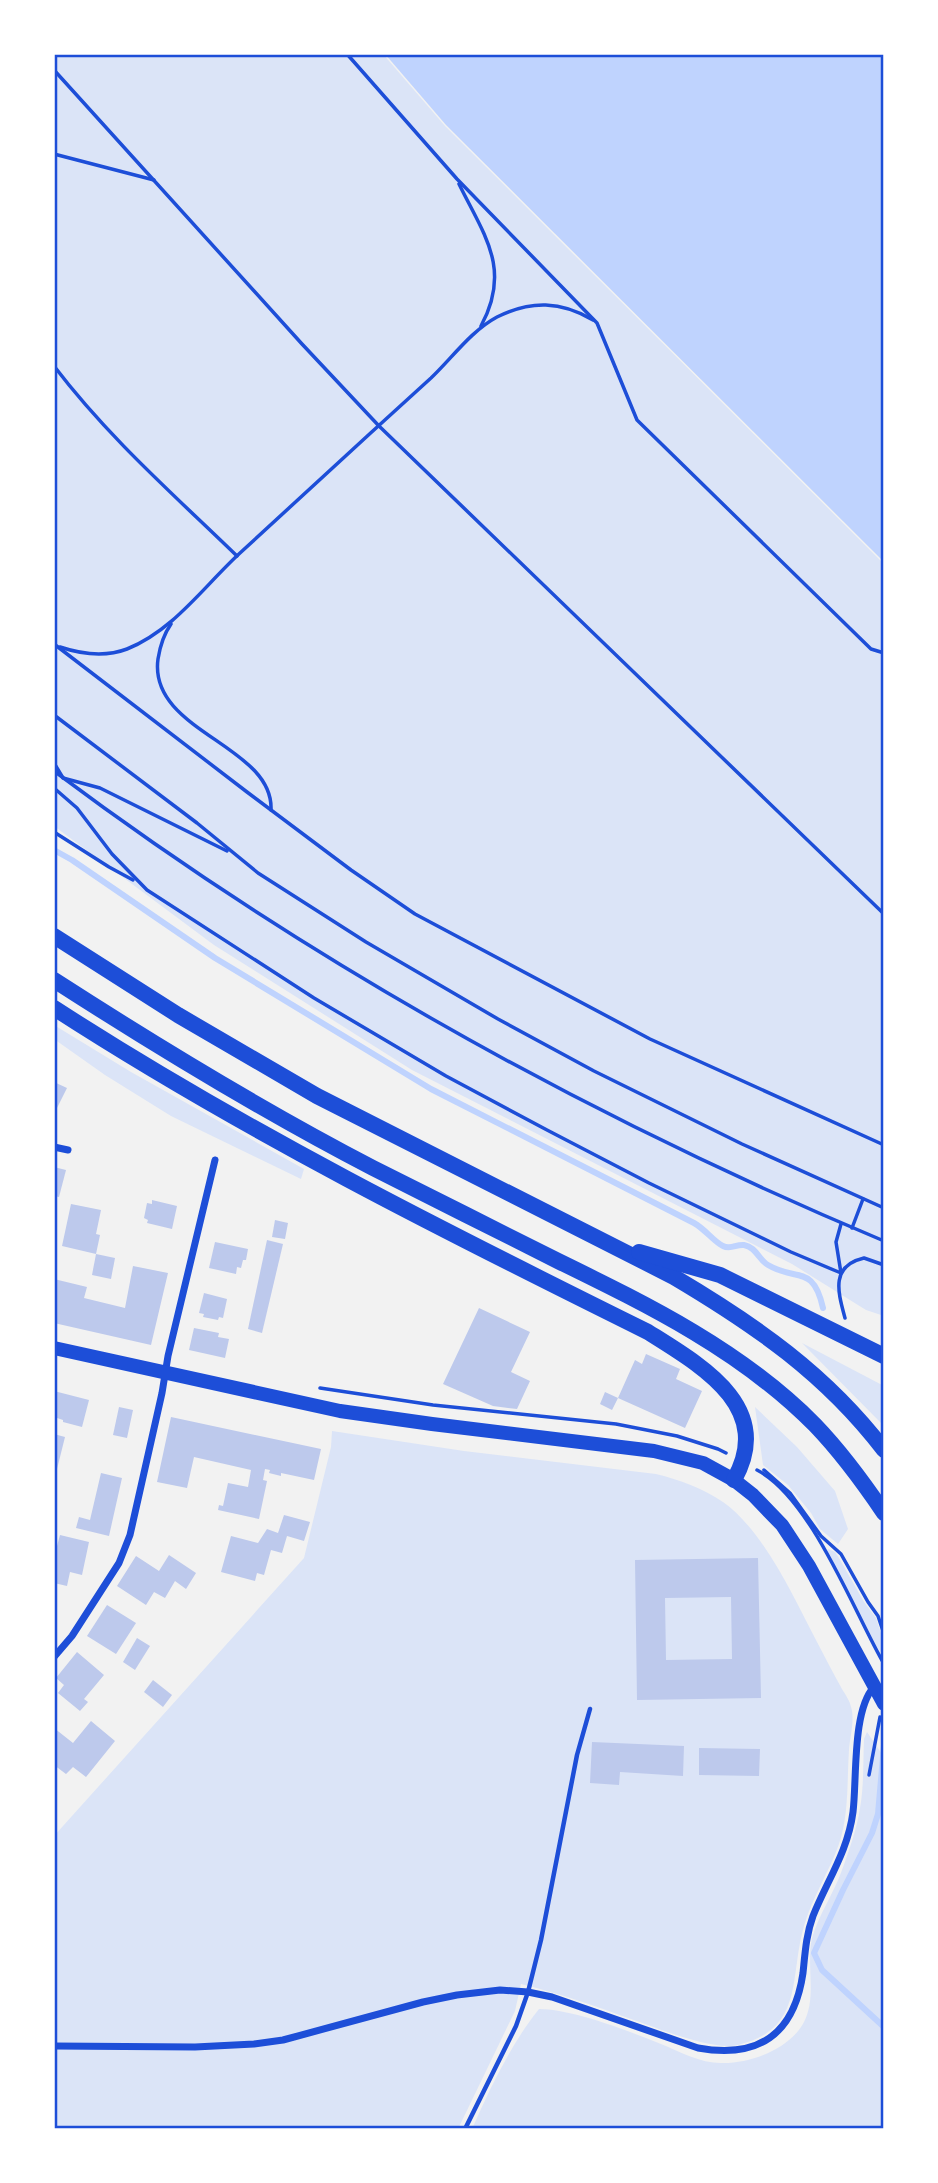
<svg xmlns="http://www.w3.org/2000/svg" width="938" height="2183" viewBox="0 0 938 2183" font-family="'Asap Condensed',sans-serif">
<style>
.green{fill:#dbe4f7}
.water{fill:#bfd3fe}
.lines{fill:none;stroke-linecap:round;stroke-linejoin:round}
.stream{stroke:#bfd3fe;stroke-width:6}
.building{fill:#bdc9ec;fill-rule:evenodd}
.path{stroke:#1d4ed8;stroke-width:3.5}
.service{stroke:#1d4ed8;stroke-width:4.5}
.minor{stroke:#1d4ed8;stroke-width:7}
.primary{stroke:#1d4ed8;stroke-width:14}
.motorway{stroke:#1d4ed8;stroke-width:16}
.neatline{fill:none;stroke:#1d4ed8;stroke-width:2.5}
</style>
<rect width="100%" height="100%" fill="#f2f2f2"/>
<g class="green">
<path d="M 54,54 L 383,54 L 445,126 L 884,564 L 884,1316 L 866,1310 L 792,1264 L 412,1070 L 214,945 L 54,826 Z"/>
<path d="M 54,1025 L 131,1072 L 304,1169 L 301,1179 L 171,1116 L 105,1075 L 54,1039 Z"/>
<path d="M 802,1343 L 884,1386 L 884,1426 Z"/>
<path d="M 755,1407 L 797,1447 L 835,1491 L 848,1529 L 838,1544 L 820,1529 L 811,1513 L 788,1485 L 763,1465 Z"/>
<path d="M 332,1431 L 464,1451 L 656,1474 C 680,1480 702,1488 723,1502 C 764,1531 794,1598 817,1642 C 825,1657 833,1673 842,1689 C 845,1694 850,1701 851,1707 C 855,1719 850,1737 849,1749 C 847,1780 849,1815 839,1844 C 829,1872 812,1898 804,1926 C 789,1977 805,2029 738,2045 C 713,2051 657,2028 631,2019 C 595,2006 558,1993 521,1984 L 515,2011 L 458,2129 L 54,2129 L 54,1836 L 304,1558 L 331,1447 Z"/>
<path d="M 828,1549 L 835,1552 L 839,1558 L 864,1602 L 876,1618 L 884,1642 L 884,1656 L 877,1647 L 827,1551 Z"/>
<path d="M 867,1732 L 884,1757 L 884,2129 L 472,2129 C 490,2088 511,2044 539,2009 C 572,2009 629,2031 661,2044 C 680,2052 700,2063 721,2063 C 750,2064 790,2049 804,2022 C 817,1997 806,1965 812,1938 C 819,1914 834,1893 842,1870 C 849,1851 857,1828 860,1808 C 864,1786 863,1762 864,1739 Z"/>
</g>
<path class="water" d="M 385,54 L 884,54 L 884,562 L 446,125 Z"/>
<g class="lines">
<g class="stream">
<path d="M 54,850 L 72,860 L 215,958 L 431,1089 L 694,1223 C 705,1229 714,1242 723,1246 C 731,1250 736,1244 744,1245 C 756,1247 759,1260 768,1265 C 797,1282 813,1264 823,1308"/>
<path d="M 884,1745 L 878,1814 L 872,1833 L 843,1890 L 814,1953 L 822,1970 L 884,2027"/>
</g>
</g>
<g class="building">
<path d="M 54,1082 L 67,1088 L 54,1114 Z"/>
<path d="M 54,1167 L 66,1170 L 59,1197 L 54,1196 Z"/>
<path d="M 152,1200 L 177,1206 L 172,1229 L 147,1223 L 148,1220 L 144,1218 L 147,1203 L 152,1204 Z"/>
<path d="M 71,1204 L 101,1210 L 96,1234 L 100,1235 L 96,1254 L 62,1246 Z"/>
<path d="M 275,1220 L 288,1223 L 285,1239 L 272,1237 Z"/>
<path d="M 267,1240 L 283,1244 L 262,1333 L 248,1329 Z"/>
<path d="M 215,1242 L 248,1249 L 246,1260 L 243,1260 L 241,1268 L 237,1267 L 236,1274 L 209,1268 Z"/>
<path d="M 96,1254 L 115,1258 L 111,1279 L 92,1275 Z"/>
<path d="M 133,1266 L 168,1273 L 151,1345 L 54,1323 L 54,1279 L 87,1287 L 84,1298 L 125,1308 Z"/>
<path d="M 204,1293 L 227,1299 L 223,1318 L 219,1317 L 218,1320 L 203,1317 L 204,1314 L 199,1313 Z"/>
<path d="M 479,1308 L 530,1332 L 511,1372 L 530,1381 L 517,1409 L 493,1406 L 443,1384 Z"/>
<path d="M 194,1328 L 219,1333 L 218,1337 L 229,1339 L 225,1358 L 189,1350 Z"/>
<path d="M 646,1354 L 680,1369 L 676,1379 L 702,1391 L 685,1428 L 618,1398 L 612,1410 L 600,1404 L 605,1392 L 618,1398 L 635,1360 L 642,1364 Z"/>
<path d="M 54,1391 L 89,1400 L 82,1427 L 63,1422 L 63,1420 L 54,1417 Z"/>
<path d="M 119,1407 L 133,1410 L 127,1438 L 113,1435 Z"/>
<path d="M 171,1417 L 321,1449 L 314,1480 L 281,1473 L 281,1476 L 269,1473 L 270,1470 L 265,1469 L 263,1480 L 267,1481 L 259,1519 L 218,1510 L 219,1505 L 223,1506 L 228,1483 L 248,1487 L 251,1470 L 194,1457 L 187,1488 L 157,1482 Z"/>
<path d="M 54,1434 L 65,1437 L 55,1477 L 54,1476 Z"/>
<path d="M 101,1473 L 122,1478 L 109,1536 L 76,1528 L 79,1517 L 90,1520 Z"/>
<path d="M 284,1515 L 310,1522 L 304,1541 L 287,1536 L 282,1553 L 271,1550 L 264,1575 L 257,1573 L 255,1581 L 221,1572 L 231,1536 L 258,1543 L 267,1529 L 278,1533 Z"/>
<path d="M 60,1535 L 89,1542 L 82,1575 L 70,1572 L 67,1586 L 54,1583 L 54,1545 L 57,1546 Z"/>
<path d="M 169,1555 L 196,1573 L 186,1589 L 175,1581 L 165,1598 L 154,1592 L 146,1605 L 117,1586 L 136,1556 L 159,1571 Z"/>
<path d="M 758,1558 L 761,1698 L 637,1700 L 635,1560 ZM 731,1597 L 732,1659 L 666,1660 L 665,1598 Z"/>
<path d="M 107,1605 L 136,1623 L 116,1654 L 87,1636 Z"/>
<path d="M 137,1638 L 150,1646 L 135,1670 L 123,1662 Z"/>
<path d="M 77,1652 L 104,1675 L 84,1699 L 88,1702 L 80,1711 L 58,1693 L 64,1685 L 56,1678 Z"/>
<path d="M 153,1680 L 172,1695 L 163,1707 L 144,1692 Z"/>
<path d="M 91,1721 L 115,1741 L 86,1777 L 73,1767 L 66,1774 L 54,1765 L 54,1728 L 73,1743 Z"/>
<path d="M 592,1742 L 684,1746 L 683,1776 L 620,1772 L 619,1785 L 590,1783 Z"/>
<path d="M 699,1748 L 760,1749 L 759,1776 L 699,1775 Z"/>
</g>
<g class="lines">
<g class="path">
<path d="M 347,54 L 457,179 L 597,323 L 637,420 L 871,649 L 884,653"/>
<path d="M 54,70 L 302,344 L 379,426 L 884,914"/>
<path d="M 54,154 L 154,180"/>
<path d="M 459,184 C 484,235 512,269 481,326"/>
<path d="M 54,366 C 108,437 173,494 237,556"/>
<path d="M 171,624 C 164,634 160,646 158,659 C 148,732 274,745 271,810"/>
<path d="M 54,644 L 247,792 L 351,870 L 415,914 L 650,1039 L 884,1145"/>
<path d="M 60,647 C 81,654 106,657 127,649 C 174,630 204,586 240,553 C 303,495 367,436 431,378 C 452,358 471,331 497,317 C 531,300 561,301 593,320"/>
<path d="M 54,715 L 197,823 L 258,873 L 366,942 L 498,1019 L 594,1071 L 742,1144 L 884,1208"/>
<path d="M 54,763 L 63,778 L 100,788 L 227,851"/>
<path d="M 54,771 C 309,962 591,1118 884,1241"/>
<path d="M 54,788 L 77,808 L 112,854 L 147,890 L 314,998 L 446,1076 L 547,1130 L 649,1183 L 791,1252 L 841,1273"/>
<path d="M 54,832 L 109,867 L 133,880"/>
<path d="M 841,1224 L 836,1242 L 841,1273"/>
<path d="M 852,1228 L 863,1199"/>
<path d="M 845,1318 C 838,1292 830,1266 864,1258 L 884,1265"/>
<path d="M 320,1388 L 433,1405 L 616,1424 L 677,1436 L 718,1449 L 726,1453"/>
<path d="M 757,1470 C 811,1498 853,1610 884,1664"/>
<path d="M 764,1470 L 790,1493 L 821,1536 L 841,1554 L 868,1602 L 878,1616 L 884,1634"/>
<path d="M 869,1775 L 880,1717"/>
</g>
<path class="service" d="M 465,2129 L 516,2026 L 528,1992 L 541,1940 L 577,1755 L 590,1709"/>
<g class="minor">
<path d="M 54,1147 L 68,1150"/>
<path d="M 54,1657 L 72,1636 L 119,1563 L 130,1535 L 162,1393 L 168,1356 L 215,1160"/>
<path d="M 54,2046 L 195,2047 L 254,2044 L 283,2040 L 423,2002 L 457,1995 L 500,1990 L 528,1992 L 552,1997 L 698,2048 C 758,2059 794,2035 803,1973 C 805,1954 806,1935 813,1916 C 827,1881 848,1851 853,1812 C 857,1781 852,1710 874,1687"/>
</g>
<path class="primary" d="M 54,1348 L 340,1411 L 432,1424 L 654,1451 L 703,1463 L 734,1480 L 753,1495 L 782,1525 L 809,1566 L 884,1704"/>
<g class="motorway">
<path d="M 54,936 L 178,1015 L 317,1096 L 674,1277 C 755,1325 826,1374 884,1450"/>
<path d="M 54,980 C 158,1047 263,1111 373,1168 C 435,1199 496,1230 558,1261 C 650,1306 742,1351 815,1425 C 841,1452 863,1482 884,1513"/>
<path d="M 54,1008 C 244,1131 446,1232 648,1332 C 702,1366 775,1407 734,1480"/>
<path d="M 639,1252 L 720,1275 L 884,1356"/>
</g>
</g>
<rect width="938" height="2183" fill="none" stroke="#ffffff" stroke-width="112"/>
<rect x="56" y="56" width="826" height="2071" class="neatline"/>
</svg>
